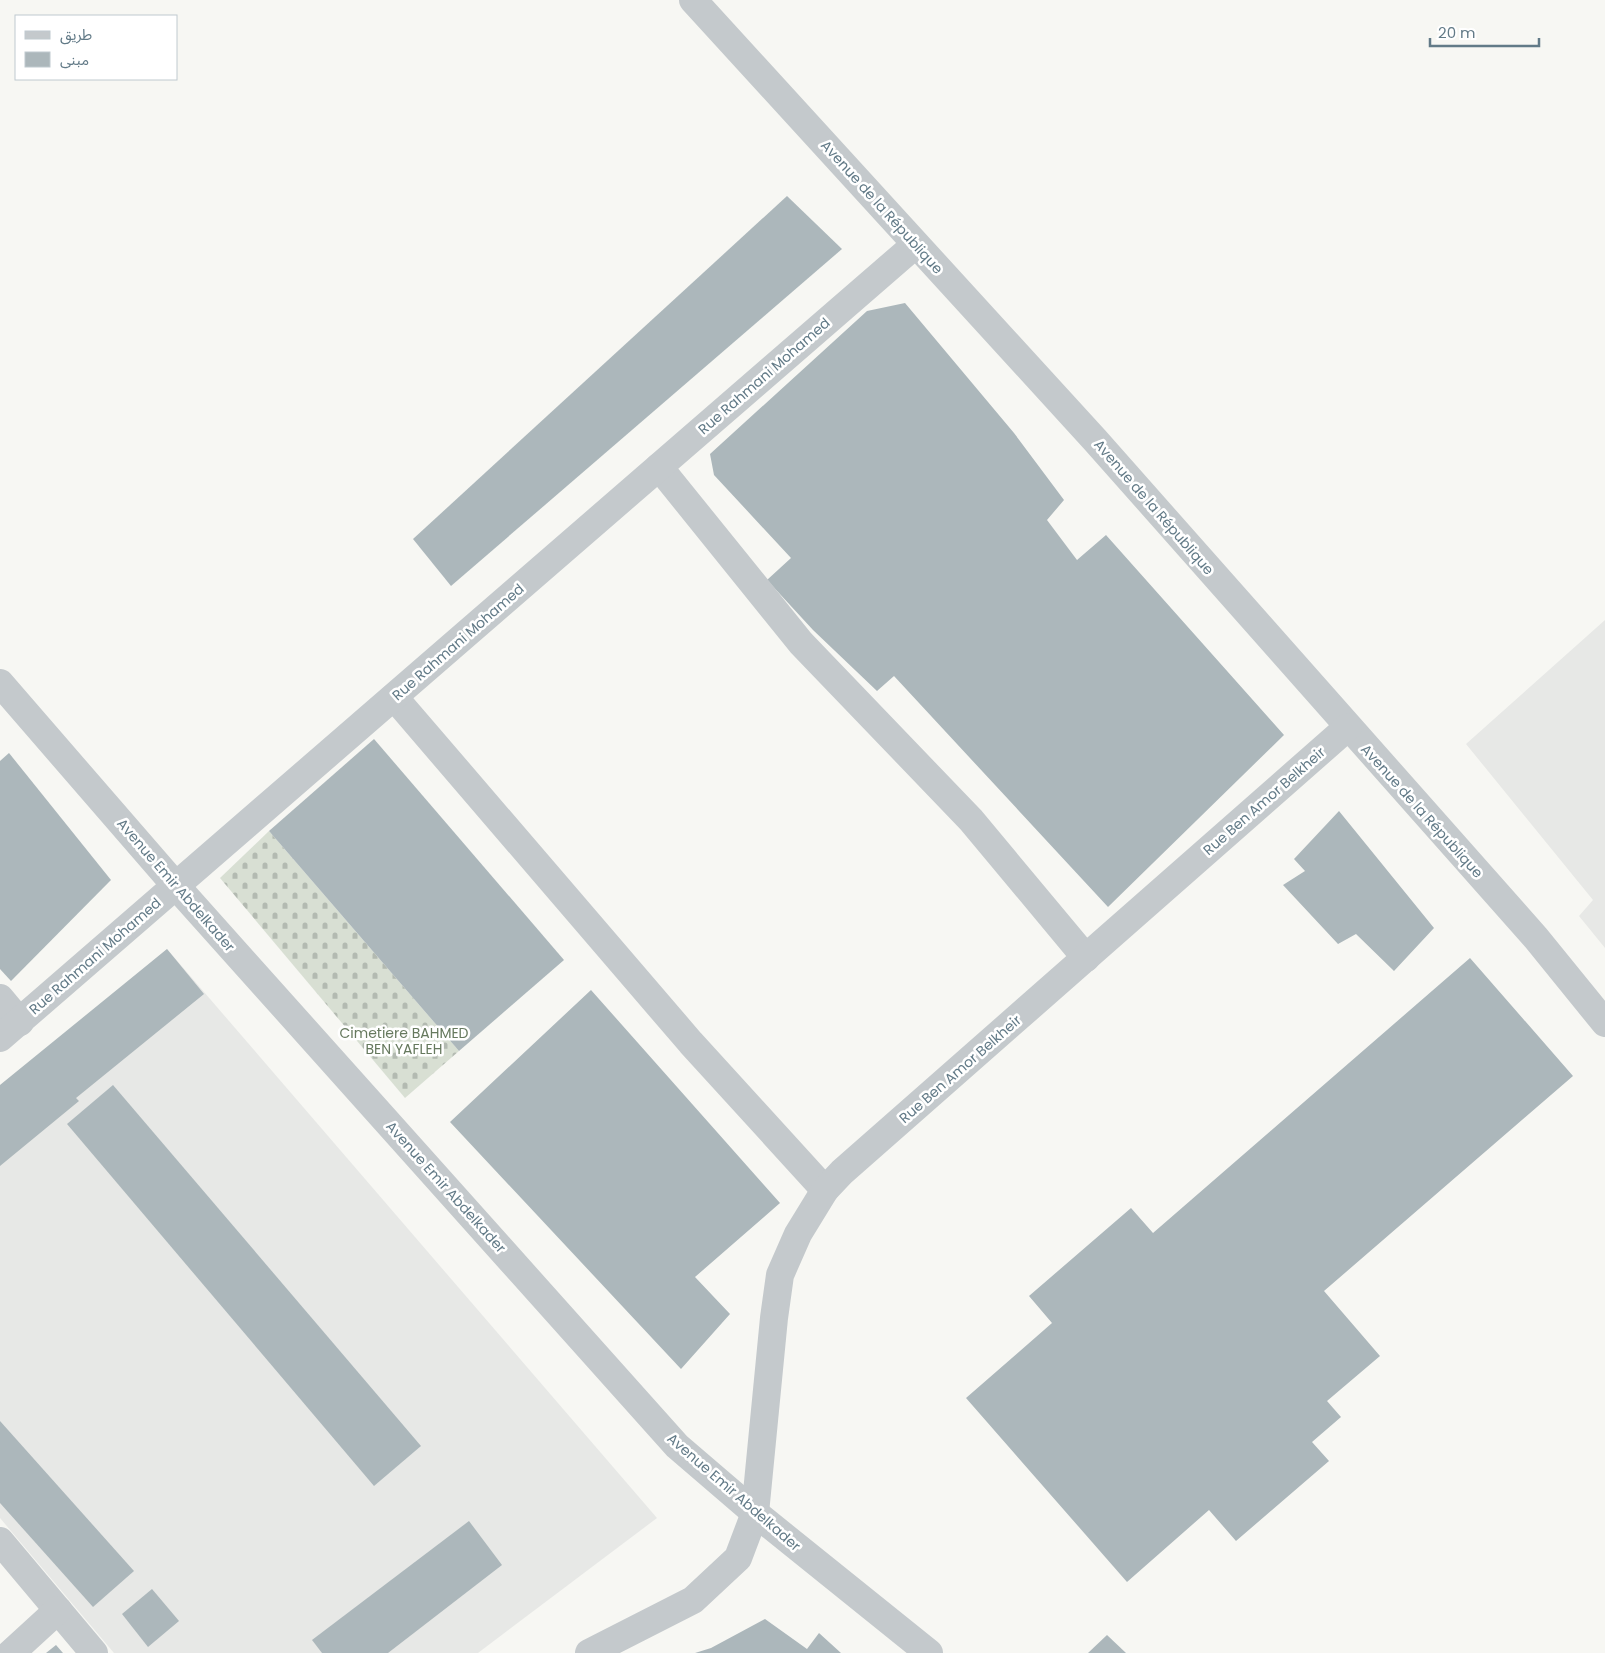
<svg xmlns="http://www.w3.org/2000/svg" width="1605" height="1653" viewBox="0 0 1605 1653" font-family="Poppins,'Noto Sans Arabic',sans-serif">
<style>
.built{fill:#e7e8e6}
.cemetery{fill:url(#cemetery-stones)}
.building{fill:#acb7bb}
.lines{fill:none;stroke-linecap:round;stroke-linejoin:round}
.minor{stroke:#c4c9cc;stroke-width:28}
.labels{text-anchor:middle;stroke-width:5;stroke-linejoin:round;paint-order:stroke}
.street-label{font-size:14px;fill:#627a87;stroke:#fff}
.park-label{font-size:14px;fill:#66795e;stroke:#fff}
</style>
<defs>
<pattern id="cemetery-stones" width="16" height="16" patternUnits="userSpaceOnUse" patternTransform="scale(1.25)"><rect width="16" height="16" fill="#d8dfd3"/><path d="M2 7V4a2 2 0 0 1 4 0v3zM10 15v-3a2 2 0 0 1 4 0v3z" fill="#b3bab1"/></pattern>
</defs>
<rect width="100%" height="100%" fill="#f7f7f3"/>
<g class="built">
<path d="M 1605,620 L 1605,948 L 1579,916 L 1593,900 L 1466,744 Z"/>
<path d="M 167,949 L 657,1518 L 478,1653 L 114,1653 L 0,1518 L 0,1089 Z"/>
</g>
<path class="cemetery" d="M 269,831 L 459,1051 L 405,1098 L 220,878 Z"/>
<g class="building">
<path d="M 787,196 L 842,249 L 451,586 L 413,539 Z"/>
<path d="M 905,303 L 1014,433 L 1064,500 L 1047,520 L 1077,560 L 1106,535 L 1284,735 L 1108,907 L 894,676 L 877,691 L 813,630 L 767,580 L 791,558 L 714,475 L 710,454 L 867,311 Z"/>
<path d="M 374,739 L 564,960 L 459,1051 L 269,831 Z"/>
<path d="M 9,753 L 111,880 L 11,981 L 0,969 L 0,761 Z"/>
<path d="M 1339,811 L 1434,928 L 1394,971 L 1356,934 L 1338,944 L 1283,885 L 1305,871 L 1294,859 Z"/>
<path d="M 167,949 L 204,994 L 76,1098 L 79,1101 L 0,1166 L 0,1085 Z"/>
<path d="M 1470,958 L 1573,1076 L 1324,1291 L 1380,1356 L 1327,1401 L 1341,1417 L 1312,1442 L 1329,1461 L 1236,1541 L 1209,1510 L 1127,1582 L 966,1398 L 1052,1323 L 1029,1296 L 1131,1208 L 1153,1233 Z"/>
<path d="M 591,990 L 780,1203 L 695,1277 L 730,1314 L 681,1369 L 450,1122 Z"/>
<path d="M 113,1085 L 421,1446 L 374,1486 L 67,1124 Z"/>
<path d="M 0,1421 L 134,1571 L 93,1607 L 0,1503 Z"/>
<path d="M 469,1521 L 502,1565 L 388,1653 L 322,1653 L 312,1640 Z"/>
<path d="M 152,1589 L 179,1621 L 148,1647 L 122,1614 Z"/>
<path d="M 765,1619 L 807,1649 L 819,1633 L 841,1653 L 695,1653 L 711,1648 Z"/>
<path d="M 1107,1635 L 1126,1653 L 1088,1653 Z"/>
<path d="M 56,1645 L 63,1653 L 46,1653 Z"/>
</g>
<g class="lines">
<g class="minor">
<path d="M 693,0 L 1095,440 L 1536,938 L 1605,1023"/>
<path d="M 659,467 L 801,643 L 971,820 L 1086,958"/>
<path d="M 0,683 L 176,886 L 677,1446 L 755,1513 L 929,1653"/>
<path d="M 394,697 L 691,1043 L 825,1190"/>
<path d="M 0,998 L 20,1022"/>
<path d="M 0,1038 L 915,245"/>
<path d="M 0,1541 L 94,1653"/>
<path d="M 11,1653 L 58,1610"/>
<path d="M 589,1653 L 693,1600 L 738,1558 L 755,1513 L 774,1318 L 780,1275 L 798,1234 L 825,1190 L 842,1172 L 1348,727"/>
</g>
</g>
<g class="labels">
<g class="street-label">
<text transform="translate(882 207) rotate(48)" y="5">Avenue de la République</text>
<text transform="translate(764 376) rotate(-41)" y="5">Rue Rahmani Mohamed</text>
<text transform="translate(1154 507) rotate(49)" y="5">Avenue de la République</text>
<text transform="translate(458 642) rotate(-41)" y="5">Rue Rahmani Mohamed</text>
<text transform="translate(1264 801) rotate(-41)" y="5">Rue Ben Amor Belkheir</text>
<text transform="translate(1422 811) rotate(48)" y="5">Avenue de la République</text>
<text transform="translate(176 885) rotate(49)" y="5">Avenue Emir Abdelkader</text>
<text transform="translate(95 956) rotate(-41)" y="5">Rue Rahmani Mohamed</text>
<text transform="translate(960 1069) rotate(-41)" y="5">Rue Ben Amor Belkheir</text>
<text transform="translate(446 1187) rotate(48)" y="5">Avenue Emir Abdelkader</text>
<text transform="translate(734 1492) rotate(41)" y="5">Avenue Emir Abdelkader</text>
</g>
<g class="park-label">
<text x="404" y="1038">Cimetiere BAHMED<tspan x="404" dy="16">BEN YAFLEH</tspan></text>
</g>
</g>
<rect x="15" y="15" width="162" height="65" fill="#ffffff" stroke="#c0cacf"/>
<rect x="25" y="31" width="25" height="8" fill="#c4c9cc" stroke="#c0cacf"/>
<text x="60" y="40" font-size="15" fill="#627a87">طريق</text>
<rect x="25" y="52" width="25" height="15" fill="#acb7bb" stroke="#c0cacf"/>
<text x="60" y="65" font-size="15" fill="#627a87">مبنى</text>
<path d="M1430 38v8h109v-8" fill="none" stroke="#627a87" stroke-width="2.5"/>
<text x="1438" y="38" font-size="15" fill="#627a87" stroke="#ffffff" stroke-width="4" paint-order="stroke">20 m</text>
</svg>
